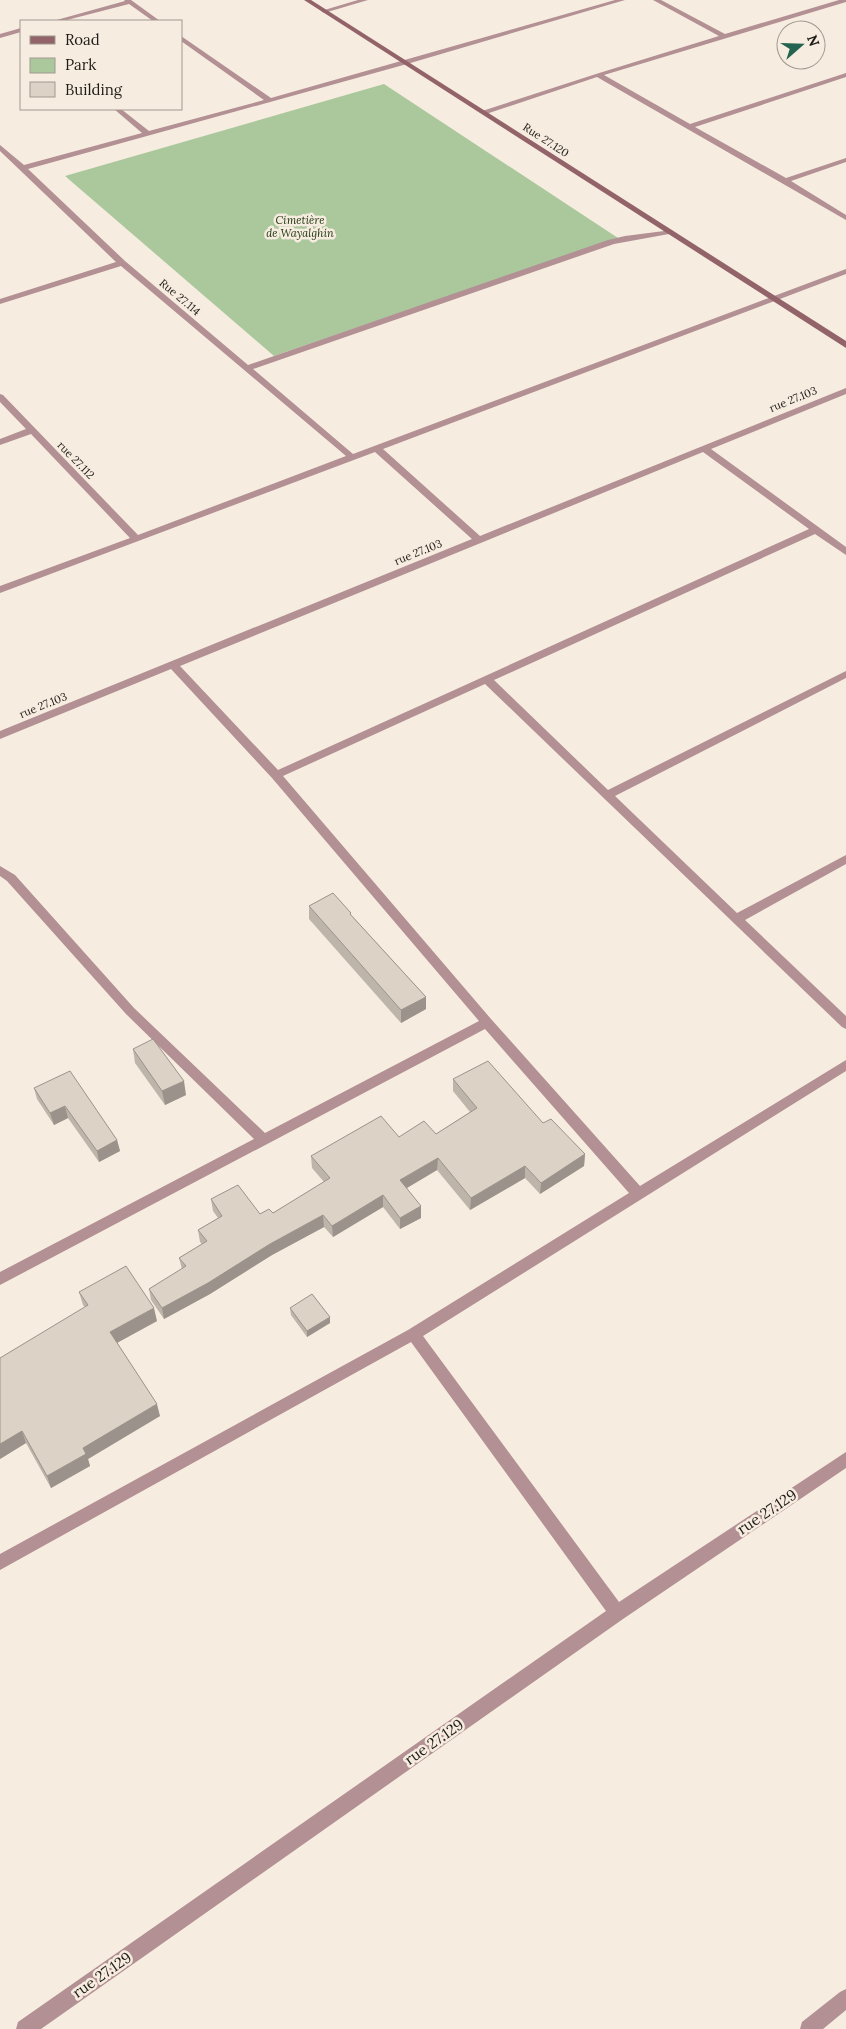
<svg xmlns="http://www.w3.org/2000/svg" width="846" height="2029" viewBox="0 0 846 2029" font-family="Lora,serif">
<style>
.green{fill:#abc89d}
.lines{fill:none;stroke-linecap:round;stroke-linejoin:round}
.street{fill:#b29094;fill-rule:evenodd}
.secondary{fill:#926369;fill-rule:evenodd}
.wall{fill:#beb5aa}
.shaded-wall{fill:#9b938b}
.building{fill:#ddd2c6;stroke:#9b938b}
.labels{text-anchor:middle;stroke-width:5;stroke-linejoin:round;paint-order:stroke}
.far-street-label{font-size:11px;fill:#1f1c17;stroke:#f7ece0}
.far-park-label{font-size:11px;font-style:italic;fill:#1a340b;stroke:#f7ece0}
.near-street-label{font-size:15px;fill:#1f1c17;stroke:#f7ece0}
</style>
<rect width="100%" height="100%" fill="#f7ece0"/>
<path class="green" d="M 384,84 L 618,238 L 274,356 L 65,176 Z"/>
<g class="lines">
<g class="street">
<path d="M 124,0 L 131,0 L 160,21 L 153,21 L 129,4 L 63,21 L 53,21 L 125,1 Z"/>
<path d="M 358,0 L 368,0 L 324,13 L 321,11 Z"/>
<path d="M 615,0 L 625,0 L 407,64 L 28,169 L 125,261 L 248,365 L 608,240 L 625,236 L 672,230 L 673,232 L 669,234 L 614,244 L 253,369 L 353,454 L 846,269 L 846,274 L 383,449 L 480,536 L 846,388 L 846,394 L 711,449 L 846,547 L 846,555 L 815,534 L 494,680 L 608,790 L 846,671 L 846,678 L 615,796 L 737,913 L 846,855 L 846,864 L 745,920 L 846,1016 L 846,1029 L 842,1027 L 485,684 L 283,776 L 491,1019 L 640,1186 L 846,1060 L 846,1071 L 423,1336 L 619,1602 L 846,1452 L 846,1468 L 623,1619 L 41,2029 L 16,2029 L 18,2022 L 606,1611 L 411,1342 L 0,1570 L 0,1554 L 408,1330 L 629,1193 L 485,1029 L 0,1285 L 0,1272 L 254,1139 L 126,1014 L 7,881 L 0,876 L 0,866 L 15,875 L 134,1008 L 265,1133 L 479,1021 L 272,778 L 171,669 L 0,739 L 0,731 L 472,539 L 375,452 L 0,593 L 0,586 L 130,538 L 31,434 L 0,445 L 0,439 L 26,429 L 0,402 L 0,394 L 3,395 L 138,535 L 346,456 L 121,266 L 0,304 L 0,299 L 116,262 L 0,151 L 0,145 L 24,165 L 142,133 L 114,109 L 121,109 L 149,131 L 264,100 L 181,41 L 181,36 L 271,98 ZM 703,452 L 809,529 L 278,770 L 180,666 Z"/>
<path d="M 653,0 L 661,0 L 725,34 L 839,0 L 846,0 L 846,2 L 604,75 L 690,124 L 846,73 L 846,77 L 695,127 L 786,178 L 846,158 L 846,162 L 791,181 L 846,215 L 846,220 L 597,77 L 486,114 L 479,112 L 596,74 L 719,36 Z"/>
<path d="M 21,28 L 21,32 L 0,38 L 0,34 Z"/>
<path d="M 846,1989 L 846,2010 L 823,2029 L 800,2029 L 802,2022 L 840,1992 Z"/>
</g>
<path class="secondary" d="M 304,0 L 311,0 L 846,341 L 846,348 Z"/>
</g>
<g class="wall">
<path d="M 309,906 L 352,916 L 426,997 L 426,1009 L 401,1023 L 309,919 Z"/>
<path d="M 133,1049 L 186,1095 L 165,1105 L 135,1063 Z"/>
<path d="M 453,1079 L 543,1123 L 585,1154 L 584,1166 L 540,1194 L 525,1178 L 470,1210 L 437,1170 L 407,1188 L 421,1218 L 400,1229 L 383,1207 L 333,1237 L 324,1227 L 272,1255 L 210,1294 L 164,1319 L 151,1300 L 149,1289 L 182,1269 L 179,1258 L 202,1244 L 200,1242 L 198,1230 L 218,1218 L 213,1211 L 211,1199 L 260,1214 L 273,1213 L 324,1182 L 312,1168 L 311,1156 L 399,1137 L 436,1134 L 470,1112 L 453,1091 Z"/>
<path d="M 34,1088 L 117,1140 L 120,1151 L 99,1162 L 68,1118 L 54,1125 L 37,1099 Z"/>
<path d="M 79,1292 L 157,1321 L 117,1343 L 160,1416 L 88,1459 L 90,1466 L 51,1488 L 26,1443 L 0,1459 L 85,1307 L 83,1305 Z"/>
<path d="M 290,1308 L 330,1323 L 307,1337 L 291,1315 Z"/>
</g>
<g class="shaded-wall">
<path d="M 426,997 L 426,1009 L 401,1023 L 401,1010 Z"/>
<path d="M 184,1081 L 186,1095 L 165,1105 L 162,1091 Z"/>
<path d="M 65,1106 L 68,1118 L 54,1125 L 50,1113 Z"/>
<path d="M 117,1140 L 120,1151 L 99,1162 L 97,1151 Z"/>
<path d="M 585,1154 L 584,1166 L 540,1194 L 541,1183 Z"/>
<path d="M 438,1158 L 437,1170 L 400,1192 L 400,1180 Z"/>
<path d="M 525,1166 L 525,1178 L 470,1210 L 471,1198 Z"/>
<path d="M 383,1195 L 383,1207 L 333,1237 L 332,1226 Z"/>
<path d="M 421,1206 L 421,1218 L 400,1229 L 400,1218 Z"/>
<path d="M 323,1215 L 324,1227 L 272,1255 L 210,1294 L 164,1319 L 162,1308 L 270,1244 Z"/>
<path d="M 154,1308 L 157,1321 L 113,1345 L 110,1332 Z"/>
<path d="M 330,1317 L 330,1323 L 307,1337 L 307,1331 Z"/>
<path d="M 157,1404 L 160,1416 L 88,1459 L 90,1466 L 51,1488 L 47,1476 L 83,1448 Z"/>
<path d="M 22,1431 L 26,1443 L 0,1459 L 0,1444 Z"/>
</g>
<g class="building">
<path d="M 333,893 L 351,913 L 350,914 L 426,997 L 401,1010 L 309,906 Z"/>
<path d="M 153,1039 L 184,1081 L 162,1091 L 133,1049 Z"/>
<path d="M 488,1061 L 543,1123 L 551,1119 L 585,1154 L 541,1183 L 525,1166 L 471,1198 L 438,1158 L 400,1180 L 421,1206 L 400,1218 L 383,1195 L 332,1226 L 323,1215 L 270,1244 L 208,1283 L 162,1308 L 149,1289 L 186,1266 L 179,1258 L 207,1241 L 198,1230 L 222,1216 L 211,1199 L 238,1185 L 260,1214 L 269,1209 L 273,1213 L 330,1178 L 311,1156 L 381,1116 L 399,1137 L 424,1121 L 436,1134 L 477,1108 L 453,1079 Z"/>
<path d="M 70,1071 L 117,1140 L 97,1151 L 65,1106 L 50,1113 L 34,1088 Z"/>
<path d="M 126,1266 L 154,1308 L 110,1332 L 157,1404 L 83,1448 L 86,1454 L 47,1476 L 22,1431 L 0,1444 L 0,1358 L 88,1305 L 79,1292 Z"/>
<path d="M 312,1294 L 330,1317 L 307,1331 L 290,1308 Z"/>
</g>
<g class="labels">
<g class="far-street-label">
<text transform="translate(546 140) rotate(33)" y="4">Rue 27.120</text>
<text transform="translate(180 297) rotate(40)" y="4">Rue 27.114</text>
<text transform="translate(793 399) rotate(-22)" y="4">rue 27.103</text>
<text transform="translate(76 460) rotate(46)" y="4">rue 27.112</text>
<text transform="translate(418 552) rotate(-22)" y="4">rue 27.103</text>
<text transform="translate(43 705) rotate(-22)" y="4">rue 27.103</text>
</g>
<g class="far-park-label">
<text x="300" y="224">Cimetière<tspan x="300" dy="13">de Wayalghin</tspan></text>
</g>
<g class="near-street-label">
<text transform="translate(767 1512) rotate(-34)" y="5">rue 27.129</text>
<text transform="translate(434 1742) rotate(-35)" y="5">rue 27.129</text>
<text transform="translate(102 1975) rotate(-35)" y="5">rue 27.129</text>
</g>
</g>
<rect x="20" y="20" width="162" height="90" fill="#f7ece0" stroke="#a19990"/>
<rect x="30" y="36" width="25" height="8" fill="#926369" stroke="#a19990"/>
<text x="65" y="45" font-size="15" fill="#1f1c17">Road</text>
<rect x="30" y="58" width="25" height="15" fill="#abc89d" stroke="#a19990"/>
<text x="65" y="70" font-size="15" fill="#1f1c17">Park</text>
<rect x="30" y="82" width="25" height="15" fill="#ddd2c6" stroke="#a19990"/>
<text x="65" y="95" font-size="15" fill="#1f1c17">Building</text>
<g transform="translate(801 45) rotate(70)"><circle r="24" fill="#f7ece0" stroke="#a19990"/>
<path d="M0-4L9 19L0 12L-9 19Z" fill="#236350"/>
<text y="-8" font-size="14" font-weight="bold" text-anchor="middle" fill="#1f1c17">N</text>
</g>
</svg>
